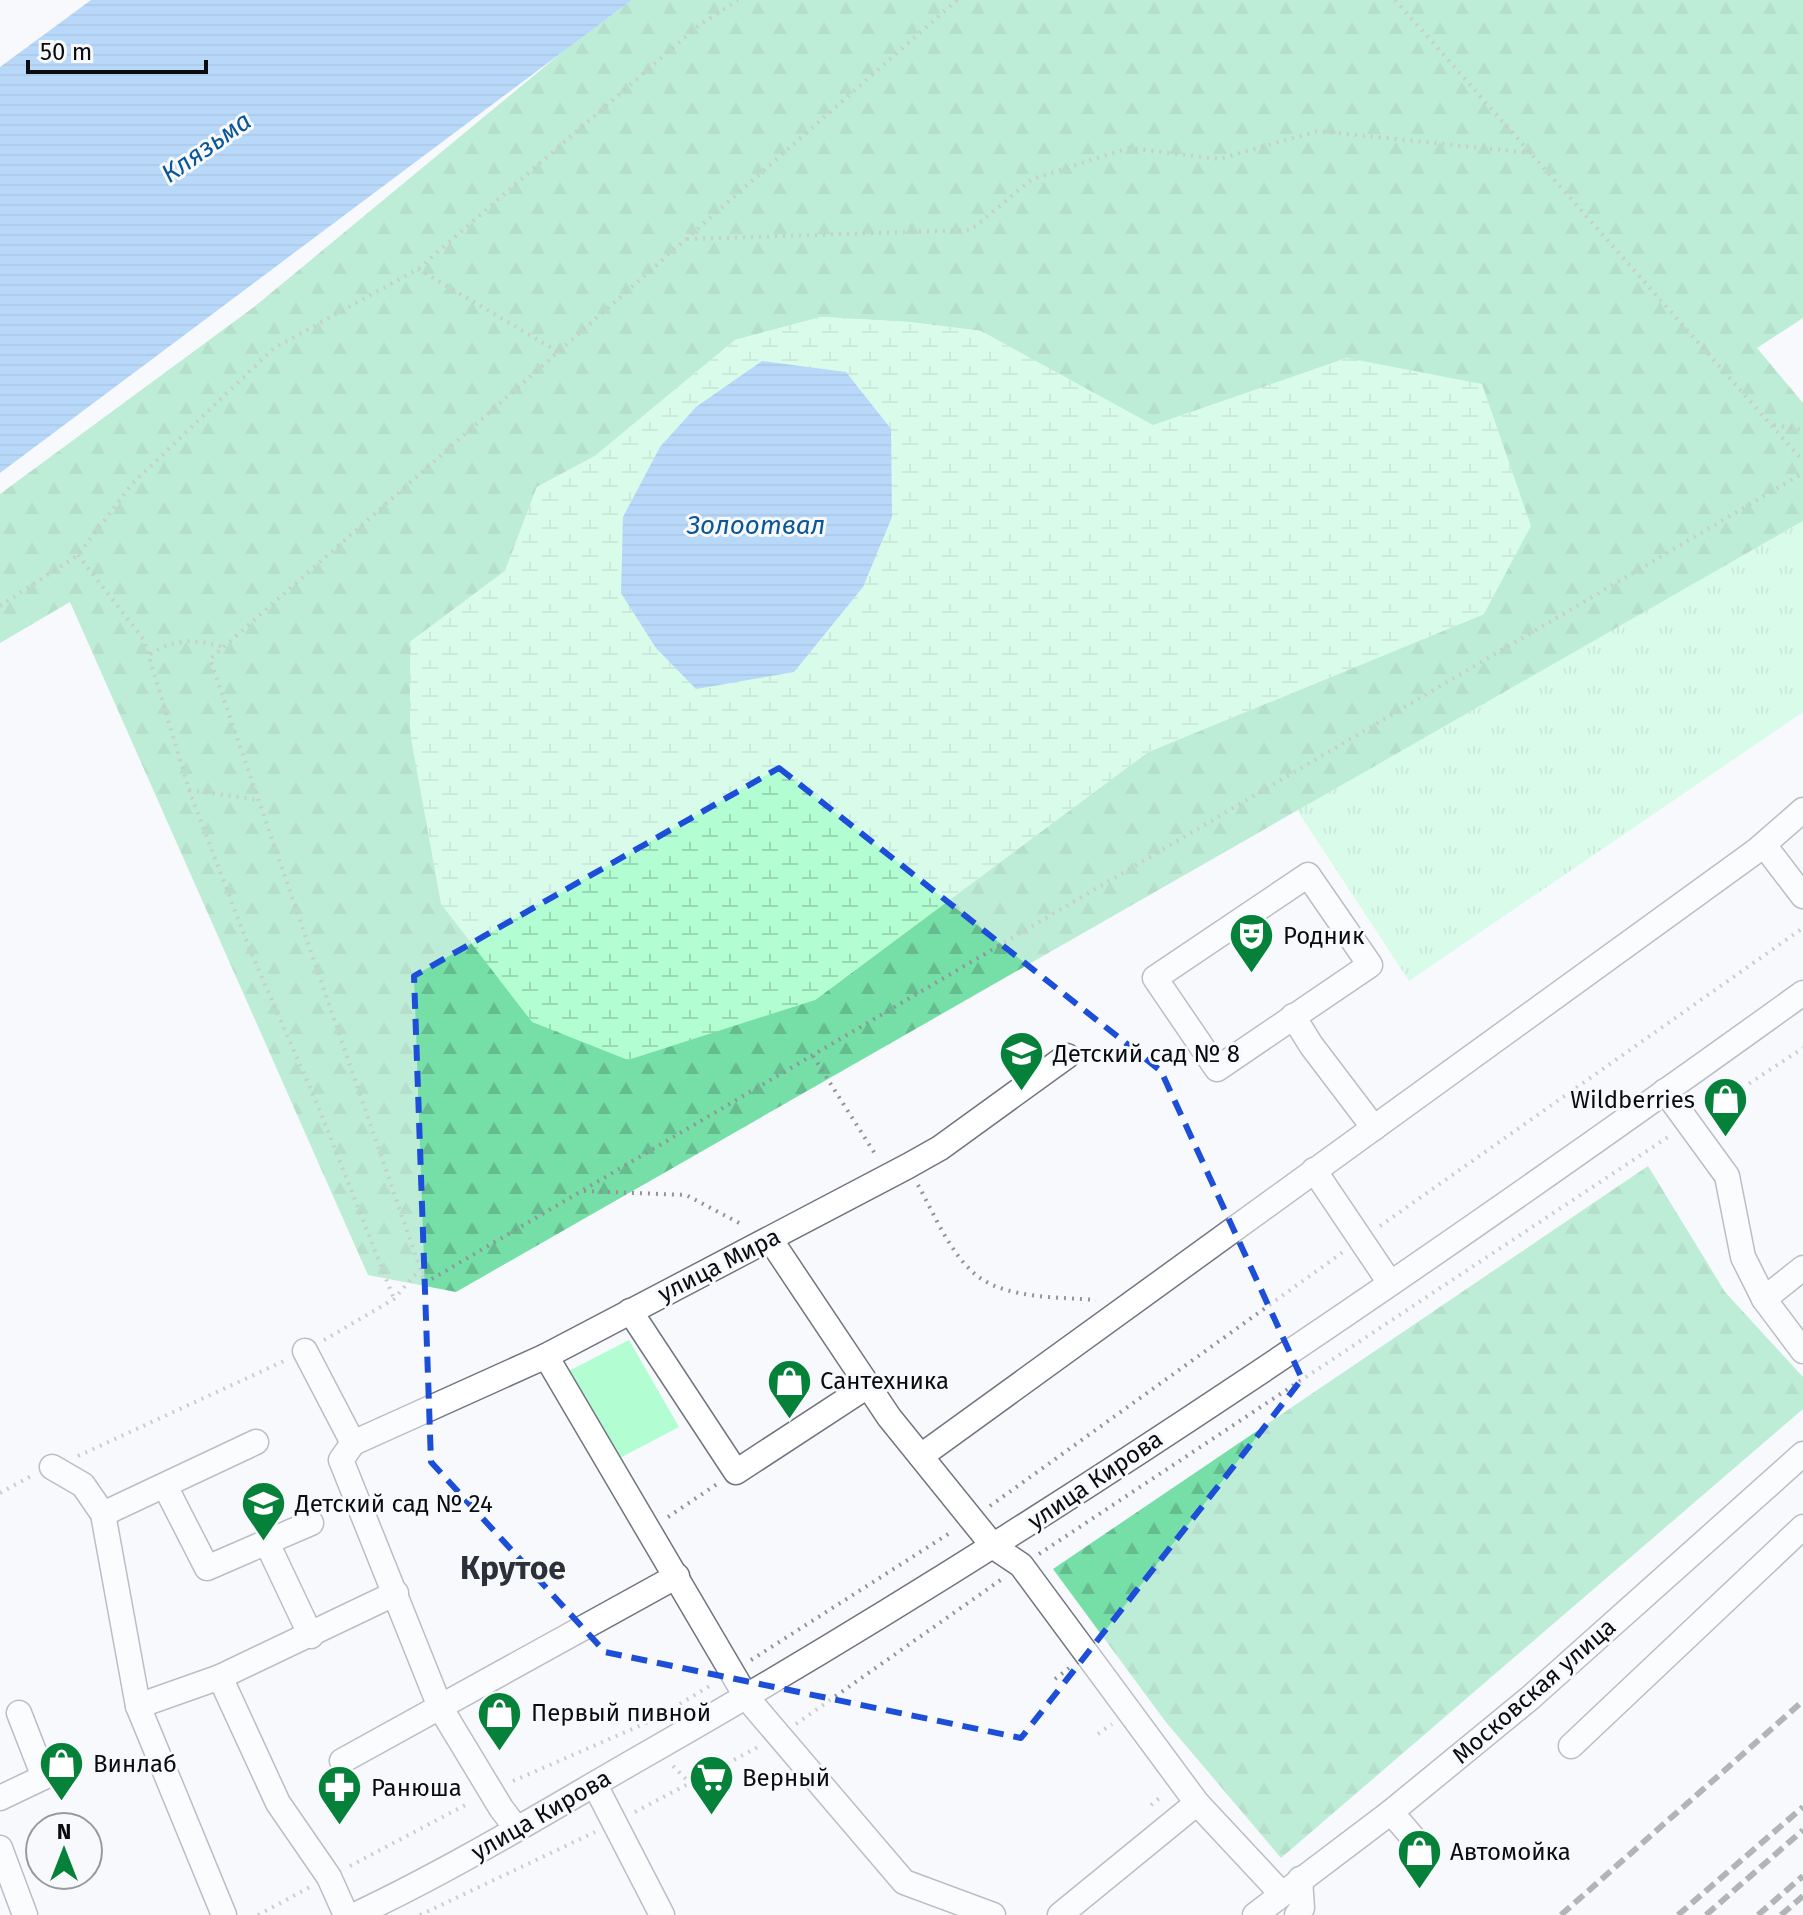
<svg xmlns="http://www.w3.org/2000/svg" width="1803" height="1915" viewBox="0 0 1803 1915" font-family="'Fira Sans',sans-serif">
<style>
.grass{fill:url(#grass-tufts)}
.forest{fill:url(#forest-firs);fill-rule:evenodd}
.wetland{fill:url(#wetland-marsh)}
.park{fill:#b2fdd2}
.water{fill:url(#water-rules)}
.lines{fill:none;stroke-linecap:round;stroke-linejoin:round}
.minor-casing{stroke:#71757f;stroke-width:27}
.path{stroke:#929497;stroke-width:4;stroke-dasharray:2 6;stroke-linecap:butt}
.minor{stroke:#fff;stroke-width:24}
.rail{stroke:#5f6164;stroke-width:6;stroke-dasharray:12 6;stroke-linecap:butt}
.marked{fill:none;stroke:#1d4ed8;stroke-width:6;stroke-dasharray:16 10;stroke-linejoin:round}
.labels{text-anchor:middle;stroke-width:6;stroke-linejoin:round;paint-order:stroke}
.poi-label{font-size:24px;fill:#0a0c0f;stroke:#f7f9fd;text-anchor:start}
.street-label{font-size:24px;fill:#0a0c0f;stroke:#f7f9fd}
.water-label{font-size:26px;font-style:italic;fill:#0a5696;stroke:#f7f9fd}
.district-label{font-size:32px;font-weight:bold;fill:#2c3038;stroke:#f7f9fd}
</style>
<defs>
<pattern id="grass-tufts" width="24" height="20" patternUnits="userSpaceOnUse" patternTransform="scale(2)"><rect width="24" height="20" fill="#b2fdd2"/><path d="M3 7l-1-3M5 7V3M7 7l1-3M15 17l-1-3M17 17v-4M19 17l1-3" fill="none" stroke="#98d8b3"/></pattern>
<pattern id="forest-firs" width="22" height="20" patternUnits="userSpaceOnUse" patternTransform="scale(2)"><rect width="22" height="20" fill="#76dea7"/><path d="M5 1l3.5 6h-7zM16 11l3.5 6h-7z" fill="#65bd8f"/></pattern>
<pattern id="wetland-marsh" width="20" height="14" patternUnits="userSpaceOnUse" patternTransform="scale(2)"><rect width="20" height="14" fill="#b2fdd2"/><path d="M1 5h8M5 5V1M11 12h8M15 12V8" fill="none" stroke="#98d8b3"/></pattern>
<pattern id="water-rules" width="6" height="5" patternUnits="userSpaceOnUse" patternTransform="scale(2)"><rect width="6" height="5" fill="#6baff6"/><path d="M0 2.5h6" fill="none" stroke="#5b95d2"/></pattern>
</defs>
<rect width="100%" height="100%" fill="#f7f9fd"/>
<path class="grass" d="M 1803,521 L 1803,712 L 1409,981 L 1297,810 Z"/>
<g class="forest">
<path d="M 632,0 L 1803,0 L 1803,318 L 1757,348 L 1803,403 L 1803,521 L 456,1292 L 368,1275 L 70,602 L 0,643 L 0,494 L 254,307 L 566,49 ZM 821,317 L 909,322 L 981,331 L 1153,426 L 1347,358 L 1484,614 L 1148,752 L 815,1000 L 410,642 L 505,571 L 537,487 L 595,456 L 735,340 Z"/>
<path d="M 1648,1166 L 1725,1292 L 1803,1377 L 1803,1409 L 1281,1858 L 1165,1721 L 1053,1569 Z"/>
</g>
<path class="wetland" d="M 821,317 L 909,322 L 981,331 L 1153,425 L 1347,358 L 1482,384 L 1531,526 L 1484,614 L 1148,752 L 815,1000 L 628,1060 L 532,1022 L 441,904 L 410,733 L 410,642 L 505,571 L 537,487 L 595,456 L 735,340 Z"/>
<path class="park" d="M 629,1340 L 679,1427 L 614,1461 L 563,1374 Z"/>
<g class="water">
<path d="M 91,0 L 632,0 L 0,473 L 0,67 Z"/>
<path d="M 762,361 L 846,372 L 891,429 L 892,517 L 863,587 L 794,672 L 696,689 L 656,648 L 621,593 L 623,517 L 660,447 L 696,407 Z"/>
</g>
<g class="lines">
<defs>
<g id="minor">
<path d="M 1764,845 L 1803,896"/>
<path d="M 1308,875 L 1370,965 L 1217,1069 L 1155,978 Z"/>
<path d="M 1293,1016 L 1311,1045 L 1374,1128"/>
<path d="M 1665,1091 L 1727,1176 L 1743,1257 L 1764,1299 L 1803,1351"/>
<path d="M 1314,1170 L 1390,1283"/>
<path d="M 770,1239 L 889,1417 L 994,1547 L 1021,1565 L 1197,1803 L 1281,1893"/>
<path d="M 1764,1299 L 1803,1268"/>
<path d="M 630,1311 L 736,1472 L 866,1387"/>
<path d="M 305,1351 L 353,1443 L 341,1460 L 440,1707 L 501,1808 L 516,1828"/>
<path d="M 546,1356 L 747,1698 L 904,1882 L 993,1915"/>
<path d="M 353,1443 L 546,1356 L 908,1166 L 940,1148 L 1067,1056"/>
<path d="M 921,1456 L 1756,851 L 1803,810"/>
<path d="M 52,1467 L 83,1485 L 103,1514 L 138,1706 L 224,1915"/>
<path d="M 165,1486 L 207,1568 L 311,1523"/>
<path d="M 103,1514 L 256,1442"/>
<path d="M 267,1543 L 311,1636"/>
<path d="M 220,1677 L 278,1803 L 329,1877 L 346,1915"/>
<path d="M 138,1706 L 220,1677 L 396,1593"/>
<path d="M 1571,1746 L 1803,1527"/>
<path d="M 342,1761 L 677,1576"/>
<path d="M 595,1785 L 662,1915"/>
<path d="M 0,1798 L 44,1777 L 19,1713"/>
<path d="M 1391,1812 L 1420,1846"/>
<path d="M 0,1848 L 25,1915"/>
<path d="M 355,1915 C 459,1866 557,1805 657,1748 C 1054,1521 1432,1260 1803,993"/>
<path d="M 1060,1915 L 1197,1803"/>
<path d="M 1255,1915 L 1391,1812 L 1530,1698 L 1803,1454"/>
<path d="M 1297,1915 L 1302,1908 L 1300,1879"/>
</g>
</defs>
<use href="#minor" class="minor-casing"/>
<g class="path">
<path d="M 957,0 L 210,659 L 425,1283 L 1803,473"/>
<path d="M 1395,0 L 1803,461"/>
<path d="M 687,239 L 971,230 L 1032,179 L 1129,148 L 1219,159 L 1318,131 L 1531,153"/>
<path d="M 418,269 L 557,351"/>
<path d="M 1774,425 L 1803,430"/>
<path d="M 78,555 L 144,640 L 189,790 L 250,950 L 318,1106 L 394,1299"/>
<path d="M 0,606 L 78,555 L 132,484 L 274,348 L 418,269 L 698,26 L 738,0"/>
<path d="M 150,654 C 177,638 194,639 223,647"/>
<path d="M 189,790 L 260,800"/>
<path d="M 813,1056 L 877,1157"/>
<path d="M 1709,1110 L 1803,1048"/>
<path d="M 918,1185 C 935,1215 951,1257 980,1278 C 1011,1299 1060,1297 1096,1300"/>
<path d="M 584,1191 L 686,1195 L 743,1225"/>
<path d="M 1380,1226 L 1803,928"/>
<path d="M 324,1340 L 394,1299 L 420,1269"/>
<path d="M 78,1456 L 284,1361"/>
<path d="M 0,1493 L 33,1475"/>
<path d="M 990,1506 L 1343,1252"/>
<path d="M 668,1517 L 717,1484"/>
<path d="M 1039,1554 L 1668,1137"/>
<path d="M 751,1660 L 953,1531"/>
<path d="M 1055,1679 L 1069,1668"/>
<path d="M 796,1724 L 1002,1579"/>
<path d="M 1098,1734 L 1112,1724"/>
<path d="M 673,1766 L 689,1782"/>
<path d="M 513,1781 L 653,1720 L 713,1684"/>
<path d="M 694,1782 L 702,1798"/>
<path d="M 1151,1805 L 1162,1796"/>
<path d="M 635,1812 L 758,1747"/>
<path d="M 350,1866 L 469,1803"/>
<path d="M 258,1915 L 310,1887"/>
<path d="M 420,1915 L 595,1832"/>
</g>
<use href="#minor" class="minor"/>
<g class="rail">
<path d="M 1561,1915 L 1803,1701"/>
<path d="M 1678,1915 L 1803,1807"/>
<path d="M 1706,1915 L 1803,1830"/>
<path d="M 1758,1915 L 1803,1876"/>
<path d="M 1781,1915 L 1803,1896"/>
</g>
</g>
<path d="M0 0H1803V1915H0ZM 779,768 L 1161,1071 L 1302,1379 L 1021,1738 L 605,1652 L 431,1462 L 414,976 Z" fill="#f7f9fd" fill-opacity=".55" fill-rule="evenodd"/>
<path class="marked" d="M 779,768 L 1161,1071 L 1302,1379 L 1021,1738 L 605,1652 L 431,1462 L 414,976 Z"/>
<defs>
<symbol id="theatre-pin" viewBox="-11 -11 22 30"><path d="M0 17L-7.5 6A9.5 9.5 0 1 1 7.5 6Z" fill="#05813a" stroke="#f7f9fd"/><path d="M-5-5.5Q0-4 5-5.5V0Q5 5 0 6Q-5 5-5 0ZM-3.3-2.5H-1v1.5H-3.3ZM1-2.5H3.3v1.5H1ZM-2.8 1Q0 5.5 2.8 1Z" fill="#fff"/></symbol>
<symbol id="school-pin" viewBox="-11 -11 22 30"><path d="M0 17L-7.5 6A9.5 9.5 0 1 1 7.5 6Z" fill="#05813a" stroke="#f7f9fd"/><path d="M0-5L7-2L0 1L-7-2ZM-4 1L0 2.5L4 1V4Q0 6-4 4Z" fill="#fff"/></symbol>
<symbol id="shop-pin" viewBox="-11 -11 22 30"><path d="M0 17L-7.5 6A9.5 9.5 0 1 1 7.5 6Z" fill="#05813a" stroke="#f7f9fd"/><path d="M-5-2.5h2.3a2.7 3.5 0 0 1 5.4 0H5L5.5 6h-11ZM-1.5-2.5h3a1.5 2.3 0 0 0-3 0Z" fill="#fff"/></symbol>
<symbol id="supermarket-pin" viewBox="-11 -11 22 30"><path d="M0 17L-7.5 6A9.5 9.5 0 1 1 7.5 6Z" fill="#05813a" stroke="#f7f9fd"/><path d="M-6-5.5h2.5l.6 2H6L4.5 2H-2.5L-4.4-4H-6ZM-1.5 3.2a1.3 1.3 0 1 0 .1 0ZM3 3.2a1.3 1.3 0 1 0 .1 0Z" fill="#fff"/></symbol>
<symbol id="pharmacy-pin" viewBox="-11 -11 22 30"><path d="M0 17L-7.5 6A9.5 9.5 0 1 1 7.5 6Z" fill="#05813a" stroke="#f7f9fd"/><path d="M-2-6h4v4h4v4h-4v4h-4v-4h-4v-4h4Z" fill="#fff"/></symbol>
</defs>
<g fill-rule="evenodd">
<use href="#theatre-pin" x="1226" y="910" width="51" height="69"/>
<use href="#school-pin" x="996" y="1028" width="51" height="69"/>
<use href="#shop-pin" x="1700" y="1074" width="51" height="69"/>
<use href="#shop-pin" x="764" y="1356" width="51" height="69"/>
<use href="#school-pin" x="238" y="1478" width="51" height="69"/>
<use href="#shop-pin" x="474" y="1688" width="51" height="69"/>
<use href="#shop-pin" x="36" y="1738" width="51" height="69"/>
<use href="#supermarket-pin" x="686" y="1752" width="51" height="69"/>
<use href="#pharmacy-pin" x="314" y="1762" width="51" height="69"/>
<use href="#shop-pin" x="1394" y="1826" width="51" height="69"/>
</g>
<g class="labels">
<g class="poi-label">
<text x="1283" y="944">Родник</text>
<text x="1053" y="1062">Детский сад № 8</text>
<text x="1695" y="1108" text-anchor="end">Wildberries</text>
<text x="820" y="1389">Сантехника</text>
<text x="295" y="1512">Детский сад № 24</text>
<text x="531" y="1721">Первый пивной</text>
<text x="93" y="1772">Винлаб</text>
<text x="742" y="1786">Верный</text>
<text x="371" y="1796">Ранюша</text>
<text x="1450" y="1860">Автомойка</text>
</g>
<g class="street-label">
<text transform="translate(719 1265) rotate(-27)" y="8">улица Мира</text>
<text transform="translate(1095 1480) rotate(-34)" y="8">улица Кирова</text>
<text transform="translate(1534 1691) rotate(-41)" y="8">Московская улица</text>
<text transform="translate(541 1815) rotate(-30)" y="8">улица Кирова</text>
</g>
<g class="water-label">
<text transform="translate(206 147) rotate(-35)" y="9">Клязьма</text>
<text x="756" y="534">Золоотвал</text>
</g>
<g class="district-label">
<text x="513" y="1579">Крутое</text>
</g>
</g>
<g transform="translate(64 1851)"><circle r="38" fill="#f7f9fd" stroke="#989a9e" stroke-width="2"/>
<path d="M0-6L14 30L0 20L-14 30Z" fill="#05813a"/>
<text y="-12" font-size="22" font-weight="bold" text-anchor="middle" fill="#0a0c0f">N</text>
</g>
<path d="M28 60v12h178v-12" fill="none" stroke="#0a0c0f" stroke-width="4"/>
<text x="40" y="60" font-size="24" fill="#0a0c0f" stroke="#f7f9fd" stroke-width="6" paint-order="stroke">50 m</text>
</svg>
